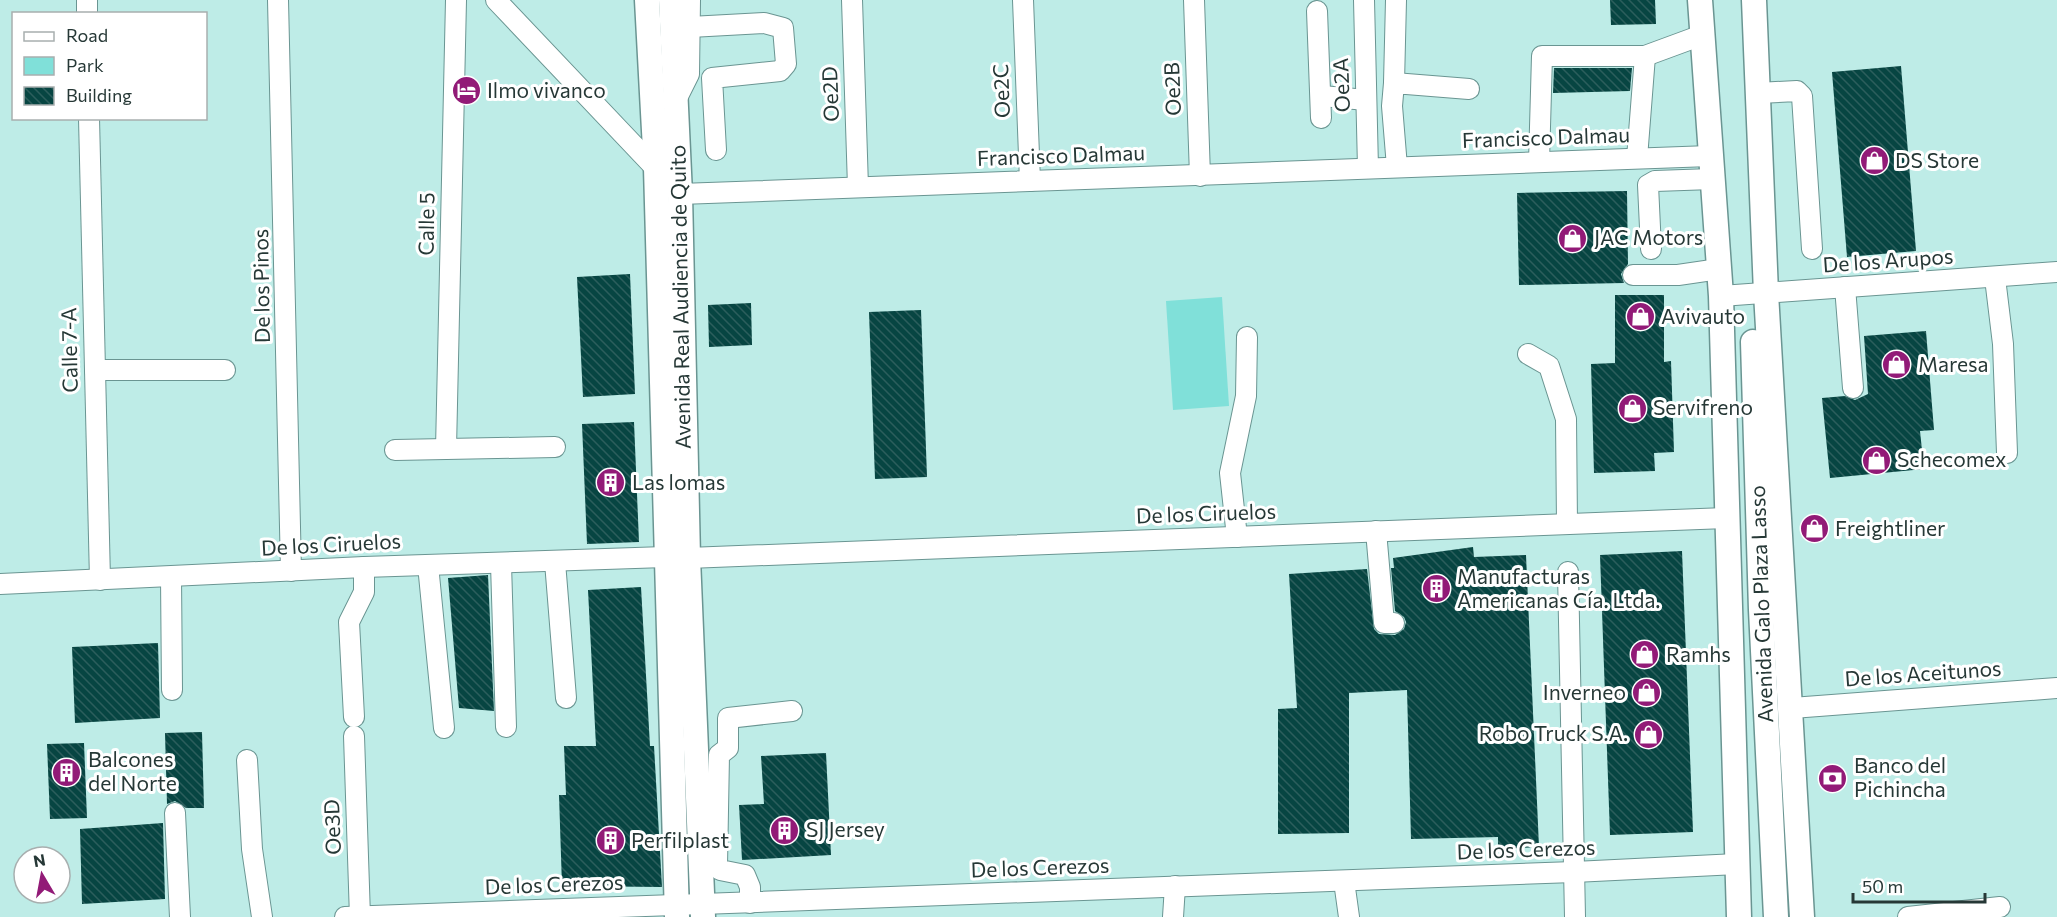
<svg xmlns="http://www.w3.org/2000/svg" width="2057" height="917" viewBox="0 0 2057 917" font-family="Commissioner,sans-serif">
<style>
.green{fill:#80e0d9}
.building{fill:url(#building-back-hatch)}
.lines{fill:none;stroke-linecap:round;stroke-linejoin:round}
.minor-casing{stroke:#6a9592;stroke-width:22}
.major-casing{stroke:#6a9592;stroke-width:27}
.minor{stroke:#fff;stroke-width:20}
.major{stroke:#fff;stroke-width:24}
.labels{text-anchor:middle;stroke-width:6;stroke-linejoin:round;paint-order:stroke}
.street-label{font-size:21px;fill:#263836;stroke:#fff}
.poi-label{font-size:21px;fill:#263836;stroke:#fff;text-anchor:start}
</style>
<defs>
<pattern id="building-back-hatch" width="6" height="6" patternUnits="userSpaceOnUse" patternTransform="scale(1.5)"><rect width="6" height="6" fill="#074542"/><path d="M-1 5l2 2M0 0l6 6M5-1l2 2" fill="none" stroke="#2c5e5c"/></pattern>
</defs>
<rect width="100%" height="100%" fill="#beece7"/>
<path class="green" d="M 1222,297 L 1229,406 L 1173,410 L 1166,301 Z"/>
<g class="building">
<path d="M 1610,0 L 1655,0 L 1656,24 L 1611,25 Z"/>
<path d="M 1901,66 L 1916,251 L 1847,257 L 1832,72 Z"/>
<path d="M 1554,68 L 1632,68 L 1630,91 L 1553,93 Z"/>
<path d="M 1627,191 L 1628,264 L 1621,274 L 1624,283 L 1519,285 L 1517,193 Z"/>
<path d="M 630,274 L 635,394 L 583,397 L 577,277 Z"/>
<path d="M 1615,295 L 1664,295 L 1664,362 L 1671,361 L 1674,452 L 1654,453 L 1655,471 L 1594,473 L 1591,364 L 1615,363 Z"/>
<path d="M 751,303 L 752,345 L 709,347 L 708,305 Z"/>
<path d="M 921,310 L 927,477 L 875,479 L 869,312 Z"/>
<path d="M 1926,331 L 1934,430 L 1920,431 L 1924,469 L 1830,478 L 1822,398 L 1845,396 L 1855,400 L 1868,394 L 1864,336 Z"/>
<path d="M 634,422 L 639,542 L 587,544 L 582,424 Z"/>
<path d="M 1473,547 L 1474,557 L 1526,555 L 1539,847 L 1498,849 L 1498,837 L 1411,839 L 1407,690 L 1349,693 L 1349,833 L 1278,834 L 1278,709 L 1297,708 L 1289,574 L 1367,569 L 1374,629 L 1379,634 L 1395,635 L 1404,629 L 1406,622 L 1404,617 L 1395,611 L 1391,568 L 1394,568 L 1393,558 Z"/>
<path d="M 1682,551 L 1693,832 L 1610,835 L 1600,555 Z"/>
<path d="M 488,575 L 494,711 L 459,708 L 448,578 Z"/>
<path d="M 641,587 L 650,746 L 654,746 L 662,887 L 562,886 L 559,795 L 566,795 L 564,746 L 596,746 L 588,590 Z"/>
<path d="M 158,643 L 160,718 L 75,723 L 72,647 Z"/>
<path d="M 202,732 L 204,808 L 186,808 L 175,801 L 167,804 L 165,733 Z"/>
<path d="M 84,743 L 87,818 L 50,819 L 47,744 Z"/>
<path d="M 826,753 L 831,855 L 742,860 L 739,805 L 764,804 L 761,756 Z"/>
<path d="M 163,823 L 165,899 L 82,904 L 80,829 Z"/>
</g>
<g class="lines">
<defs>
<g id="minor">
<path d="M 87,0 L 87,14"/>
<path d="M 278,0 L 291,571"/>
<path d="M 496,0 L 680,194 L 1710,156"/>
<path d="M 852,0 L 858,187"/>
<path d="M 1023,0 L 1030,181"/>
<path d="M 1194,0 L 1200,176"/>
<path d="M 1364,0 L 1368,168"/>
<path d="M 1317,11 L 1321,118"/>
<path d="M 690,27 L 764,23 L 783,28 L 786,64 L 780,71 L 712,78 L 716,150"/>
<path d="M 1394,83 L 1396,0"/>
<path d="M 1758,93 L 1797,91 L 1802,96 L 1812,249"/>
<path d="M 1322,96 L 1366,100"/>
<path d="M 676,100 L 689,74 L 690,0"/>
<path d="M 89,118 L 100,580"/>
<path d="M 1637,158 L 1645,56"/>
<path d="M 1539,162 L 1542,56 L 1645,56 L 1702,35"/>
<path d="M 1397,167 L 1392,106 L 1394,83 L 1469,89"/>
<path d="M 1651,249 L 1648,185 L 1655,181 L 1712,179"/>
<path d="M 1633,275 L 1678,275 L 1719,269"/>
<path d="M 1995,278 L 2003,344 L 2007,453"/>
<path d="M 1845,287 L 1853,388"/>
<path d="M 1721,296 L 2057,272"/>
<path d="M 1528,354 L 1549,366 L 1566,419 L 1567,524"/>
<path d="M 95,370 L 225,370"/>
<path d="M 446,449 L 456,0"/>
<path d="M 395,450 L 555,447"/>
<path d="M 1376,531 L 1384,623 L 1394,623"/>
<path d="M 1237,537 L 1230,473 L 1246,396 L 1247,337"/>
<path d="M 688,558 L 1726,518"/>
<path d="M 555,562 L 566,698"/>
<path d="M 501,564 L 506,727"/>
<path d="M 428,565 L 444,728"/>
<path d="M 1568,572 L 1575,917"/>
<path d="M 171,577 L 172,690"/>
<path d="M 0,584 L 364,567 L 665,557"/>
<path d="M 1792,708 L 2057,688"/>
<path d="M 354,717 L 349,622 L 364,592 L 364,567"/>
<path d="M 354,736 L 360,917"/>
<path d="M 247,760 L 252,849 L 262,917"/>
<path d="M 175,813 L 180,917"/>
<path d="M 1344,881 L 1349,917"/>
<path d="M 750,903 L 750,887 L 745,875 L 720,870 L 717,866 L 719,755 L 728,748 L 728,718 L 792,711"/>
<path d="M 345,917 L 1574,872 L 1737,864"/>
<path d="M 1173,917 L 1175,886"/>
<path d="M 1908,917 L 2000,907"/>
</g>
<g id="major">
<path d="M 647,0 L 656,168 L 677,917"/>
<path d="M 671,0 L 680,194 L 688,558 L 703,917"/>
<path d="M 1700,0 L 1721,296 L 1739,917"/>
<path d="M 1754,0 L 1766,293 L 1802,917"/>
<path d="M 1753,342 L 1761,610 L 1776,917"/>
</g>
</defs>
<use href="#minor" class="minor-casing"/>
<use href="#major" class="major-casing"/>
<use href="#minor" class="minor"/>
<use href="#major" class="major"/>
</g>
<defs>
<symbol id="hotel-disc" viewBox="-11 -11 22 22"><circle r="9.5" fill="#921a77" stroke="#fff"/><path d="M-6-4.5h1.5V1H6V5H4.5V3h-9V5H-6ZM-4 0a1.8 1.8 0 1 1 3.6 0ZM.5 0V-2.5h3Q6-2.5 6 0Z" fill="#fff"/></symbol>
<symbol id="shop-disc" viewBox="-11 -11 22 22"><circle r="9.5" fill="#921a77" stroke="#fff"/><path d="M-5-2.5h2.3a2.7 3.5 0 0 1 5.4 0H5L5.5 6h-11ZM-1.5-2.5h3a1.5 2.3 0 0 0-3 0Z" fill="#fff"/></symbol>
<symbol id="building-disc" viewBox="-11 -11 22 22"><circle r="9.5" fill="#921a77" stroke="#fff"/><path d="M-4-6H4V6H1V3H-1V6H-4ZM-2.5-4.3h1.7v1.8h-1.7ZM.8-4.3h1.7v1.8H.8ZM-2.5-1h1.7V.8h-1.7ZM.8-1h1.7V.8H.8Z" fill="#fff"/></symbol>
<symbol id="bank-disc" viewBox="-11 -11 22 22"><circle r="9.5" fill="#921a77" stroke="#fff"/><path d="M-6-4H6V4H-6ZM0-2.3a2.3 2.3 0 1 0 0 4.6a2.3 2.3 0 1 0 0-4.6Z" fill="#fff"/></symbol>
</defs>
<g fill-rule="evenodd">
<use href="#hotel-disc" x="450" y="74" width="33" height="33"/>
<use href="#shop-disc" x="1858" y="144" width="33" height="33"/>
<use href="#shop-disc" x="1556" y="222" width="33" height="33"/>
<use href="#shop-disc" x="1624" y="300" width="33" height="33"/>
<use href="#shop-disc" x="1880" y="348" width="33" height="33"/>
<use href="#shop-disc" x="1616" y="392" width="33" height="33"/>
<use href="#shop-disc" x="1860" y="444" width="33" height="33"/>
<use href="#building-disc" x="594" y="466" width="33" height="33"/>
<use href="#shop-disc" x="1798" y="512" width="33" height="33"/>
<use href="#building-disc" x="1420" y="572" width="33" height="33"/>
<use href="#shop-disc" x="1628" y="638" width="33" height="33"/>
<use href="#shop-disc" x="1630" y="676" width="33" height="33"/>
<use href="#shop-disc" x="1632" y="718" width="33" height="33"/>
<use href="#building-disc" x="50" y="756" width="33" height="33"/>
<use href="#bank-disc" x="1816" y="762" width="33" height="33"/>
<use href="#building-disc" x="768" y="814" width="33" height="33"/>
<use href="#building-disc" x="594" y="824" width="33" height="33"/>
</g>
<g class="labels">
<g class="street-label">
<text transform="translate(1342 85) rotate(-92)" y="7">Oe2A</text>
<text transform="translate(1173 89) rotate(-92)" y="7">Oe2B</text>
<text transform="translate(1002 91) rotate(-92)" y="7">Oe2C</text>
<text transform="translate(831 94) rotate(-92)" y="7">Oe2D</text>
<text transform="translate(1546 138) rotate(-2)" y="7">Francisco Dalmau</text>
<text transform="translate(1061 156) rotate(-2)" y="7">Francisco Dalmau</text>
<text transform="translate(427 224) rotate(-89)" y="7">Calle 5</text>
<text transform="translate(1888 261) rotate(-4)" y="7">De los Arupos</text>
<text transform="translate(262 286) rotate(-91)" y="7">De los Pinos</text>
<text transform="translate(681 297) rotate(-91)" y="7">Avenida Real Audiencia de Quito</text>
<text transform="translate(70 350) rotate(-91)" y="7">Calle 7-A</text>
<text transform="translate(1206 514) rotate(-2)" y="7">De los Ciruelos</text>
<text transform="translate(331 545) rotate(-3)" y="7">De los Ciruelos</text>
<text transform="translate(1762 604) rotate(-92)" y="7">Avenida Galo Plaza Lasso</text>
<text transform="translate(1923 674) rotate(-4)" y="7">De los Aceitunos</text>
<text transform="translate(333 827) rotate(-92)" y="7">Oe3D</text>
<text transform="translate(1526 850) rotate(-2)" y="7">De los Cerezos</text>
<text transform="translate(1040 868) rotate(-2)" y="7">De los Cerezos</text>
<text transform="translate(554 885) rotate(-2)" y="7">De los Cerezos</text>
</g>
<g class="poi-label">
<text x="487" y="98">Ilmo vivanco</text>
<text x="1895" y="168">DS Store</text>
<text x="1594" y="245">JAC Motors</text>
<text x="1661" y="324">Avivauto</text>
<text x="1918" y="372">Maresa</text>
<text x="1653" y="415">Servifreno</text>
<text x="1897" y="467">Schecomex</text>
<text x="632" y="490">Las lomas</text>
<text x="1835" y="536">Freightliner</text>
<text x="1457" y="584">Manufacturas<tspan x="1457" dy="24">Americanas Cía. Ltda.</tspan></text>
<text x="1666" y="662">Ramhs</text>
<text x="1626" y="700" text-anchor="end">Inverneo</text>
<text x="1628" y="741" text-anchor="end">Robo Truck S.A.</text>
<text x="88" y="767">Balcones<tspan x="88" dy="24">del Norte</tspan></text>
<text x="1854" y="773">Banco del<tspan x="1854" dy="24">Pichincha</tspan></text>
<text x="806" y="837">SJ Jersey</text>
<text x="631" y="848">Perfilplast</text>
</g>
</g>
<rect x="12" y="12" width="195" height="108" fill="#ffffff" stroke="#a8afaf" stroke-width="1.5"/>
<rect x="24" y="32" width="30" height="9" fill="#ffffff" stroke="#a8afaf" stroke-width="1.5"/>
<text x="66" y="42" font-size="18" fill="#263836">Road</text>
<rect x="24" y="57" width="30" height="18" fill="#80e0d9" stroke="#a8afaf" stroke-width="1.5"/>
<text x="66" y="72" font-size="18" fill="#263836">Park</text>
<rect x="24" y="87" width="30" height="18" fill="url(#building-back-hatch)" stroke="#a8afaf" stroke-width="1.5"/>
<text x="66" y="102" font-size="18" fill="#263836">Building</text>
<g transform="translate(42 875) rotate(350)"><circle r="28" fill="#ffffff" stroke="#a8afaf" stroke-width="1.5"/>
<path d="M0-4.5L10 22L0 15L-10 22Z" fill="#921a77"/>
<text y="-9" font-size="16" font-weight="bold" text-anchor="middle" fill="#263836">N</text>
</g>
<path d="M1853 893v9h132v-9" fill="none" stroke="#263836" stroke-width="3"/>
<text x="1862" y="893" font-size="18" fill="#263836" stroke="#ffffff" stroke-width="4.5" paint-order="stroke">50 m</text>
</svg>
